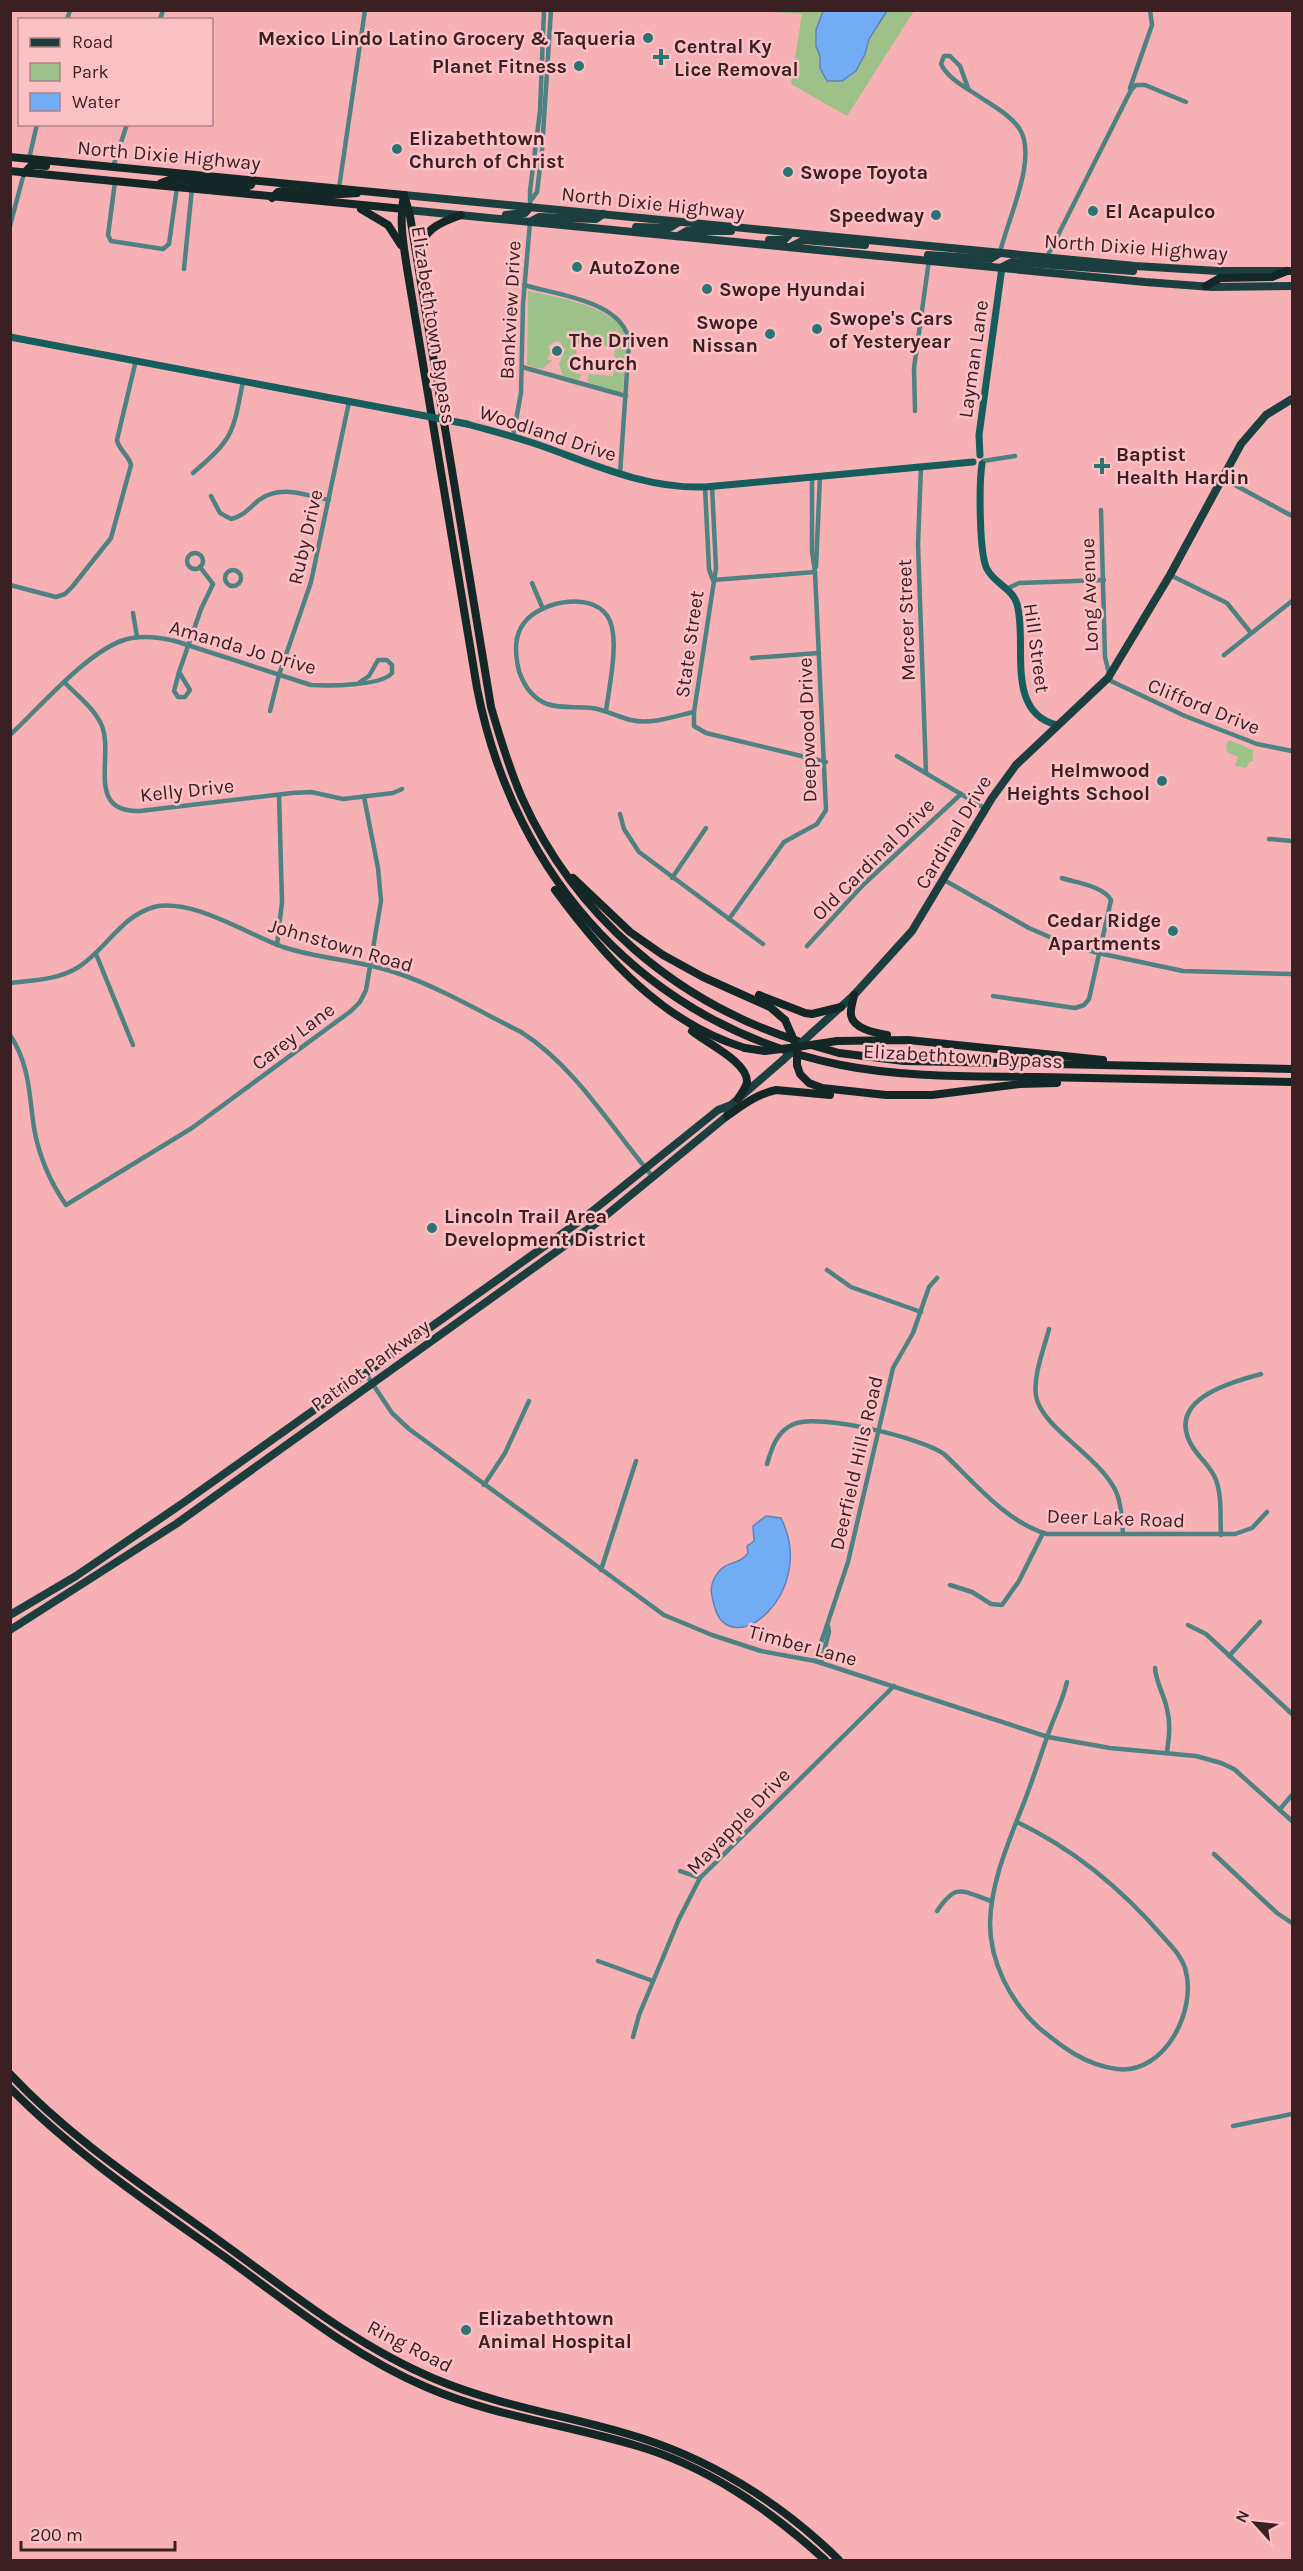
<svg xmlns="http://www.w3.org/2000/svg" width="1303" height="2571" viewBox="0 0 1303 2571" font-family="Karla,sans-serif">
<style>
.green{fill:#9dc188}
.water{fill:#71acf5;stroke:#6182b6;stroke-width:1.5}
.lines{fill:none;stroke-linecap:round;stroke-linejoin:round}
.street{stroke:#4e8181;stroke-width:4.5}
.secondary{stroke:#165d5d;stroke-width:7}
.primary{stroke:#1b3f3f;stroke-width:8}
.highway{stroke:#142727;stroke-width:8}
.secondary-bridge{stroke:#165d5d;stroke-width:7}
.primary-bridge{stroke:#1b3f3f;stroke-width:8}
.highway-bridge{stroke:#142727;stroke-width:8}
.poi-dot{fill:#2a7473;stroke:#fcc1c5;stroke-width:2}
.labels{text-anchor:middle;stroke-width:5;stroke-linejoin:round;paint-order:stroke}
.poi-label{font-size:20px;font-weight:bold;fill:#3b2023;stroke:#fcc1c5;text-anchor:start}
.street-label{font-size:20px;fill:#3b2023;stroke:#fcc1c5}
</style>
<rect width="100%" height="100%" fill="#f7b0b4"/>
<g class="green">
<path d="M 757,11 L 914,11 L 847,116 L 791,84 L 802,14 Z"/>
<path d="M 528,291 C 554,296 613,307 624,332 C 628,342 625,355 625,365 C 624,374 624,384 622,393 L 589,383 L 587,380 L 589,374 L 613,376 L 615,347 L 577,344 L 575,372 L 582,375 L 578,380 L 562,375 L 559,363 L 562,358 L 560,354 L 565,350 L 560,342 L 555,341 L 548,347 L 552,352 L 547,359 L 552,361 L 542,369 L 527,365 Z"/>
<path d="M 1229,740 L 1253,750 L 1253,761 L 1250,761 L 1246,768 L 1235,766 L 1238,757 L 1227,752 L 1226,745 Z"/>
</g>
<g class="water">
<path d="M 823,11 L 887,11 L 869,39 L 865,54 L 856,71 L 842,81 L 827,81 L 820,68 L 820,56 L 816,46 L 816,30 Z"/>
<path d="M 766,1516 L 781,1518 C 819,1594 729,1665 714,1605 C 712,1595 709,1589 714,1579 C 724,1558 739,1567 748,1553 L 747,1546 L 754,1541 L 753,1526 Z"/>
</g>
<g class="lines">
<g class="street">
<path d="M 67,20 L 70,10"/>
<path d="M 160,20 L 163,10"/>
<path d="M 968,88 L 960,66 L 950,56 L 944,56 L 941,64 C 948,79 967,88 980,97 C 993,106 1010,115 1019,128 C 1039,157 1007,220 1000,253"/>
<path d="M 1131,90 L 1136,85 L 1145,85 L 1186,102"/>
<path d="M 29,159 L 37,124"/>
<path d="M 113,167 L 127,124"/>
<path d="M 115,182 L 108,235 L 111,241 L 163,249 L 169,244 L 177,187"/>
<path d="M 339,188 L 365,10"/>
<path d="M 532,199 L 537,192 L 542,150 L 551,10"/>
<path d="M 530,207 L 530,191 L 540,111 L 544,10"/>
<path d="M 10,226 L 24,173"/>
<path d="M 1047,257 L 1131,90 L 1130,88 L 1152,25 L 1150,10"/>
<path d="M 184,269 L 192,188"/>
<path d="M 524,285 C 557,295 624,301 629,342 L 620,474"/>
<path d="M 522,367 L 626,396"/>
<path d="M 915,411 L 914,368 L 929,260"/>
<path d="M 513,436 L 521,393 L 523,304 L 530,222"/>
<path d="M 983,461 L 1015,456"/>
<path d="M 921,467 L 918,544 L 926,773"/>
<path d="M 193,473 C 234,438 233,433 243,381"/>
<path d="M 1222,478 L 1292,516"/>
<path d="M 712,486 L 716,568 L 694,712 L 694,726 L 706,733 L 826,762"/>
<path d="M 705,487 L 709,569 L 712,578"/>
<path d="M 211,496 L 220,513 L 231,519 C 243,517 250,507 259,500 C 280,484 306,495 329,500"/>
<path d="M 1101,510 L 1105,657 L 1111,681 L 1185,716 L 1257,744 L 1292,751"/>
<circle cx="195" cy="561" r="8"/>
<path d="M 200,567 L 213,584"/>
<path d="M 816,567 L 820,476"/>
<circle cx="233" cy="578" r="8"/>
<path d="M 1170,575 L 1227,603 L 1251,633"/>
<path d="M 713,580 L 815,572"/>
<path d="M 532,583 L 543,609"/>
<path d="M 10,585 L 56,597 L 65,594 L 72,587 L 111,538 L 131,465 C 129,455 119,451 117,440 L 136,360"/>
<path d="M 1006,589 L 1019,583 L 1104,580"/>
<path d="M 133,613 L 137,637"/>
<path d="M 1224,655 L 1292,601"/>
<path d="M 752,658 L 819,653"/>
<path d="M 179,672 L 174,691 L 178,697 L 185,697 L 190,690 L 179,672 L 201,609 L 213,584"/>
<path d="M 65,683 C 78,696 95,709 102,726 C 114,757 85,813 140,811 L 292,793 L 311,792 L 343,799 L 393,793 L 402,789"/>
<path d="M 270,711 L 279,675 L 311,582 L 349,402"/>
<path d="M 606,711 C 609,687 619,643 610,621 C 597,590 541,600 524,623 C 513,637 515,655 519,671 C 524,686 532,698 547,704 C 562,709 577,706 592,708 C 606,710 618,717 631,720 C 652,725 674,716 694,712"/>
<path d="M 10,735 C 40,707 87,652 124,640 C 140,635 158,637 175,641 L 311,685 C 328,686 382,686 392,673 L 392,665 L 387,660 L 378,660 L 369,676 L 360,682"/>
<path d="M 897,756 L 986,809"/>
<path d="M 620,814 L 624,829 L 639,852 L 763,944"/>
<path d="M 1269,839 L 1292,841"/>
<path d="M 672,878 L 706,828"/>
<path d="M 944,880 L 1029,928 L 1061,942 L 1098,953 L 1183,971 L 1292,974"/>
<path d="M 729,919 L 784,842 L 817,824 L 826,810 L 815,572 L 812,551 L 812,477"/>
<path d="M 277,945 L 282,902 L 279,795"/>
<path d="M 807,946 L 863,885 L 961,794"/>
<path d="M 96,954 L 133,1045"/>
<path d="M 10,983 C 33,980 57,980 77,968 C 105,951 121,916 154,907 C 192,898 247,934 283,947 C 319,959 358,960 394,972 C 437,986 481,1012 521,1032 C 575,1066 612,1129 653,1177"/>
<path d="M 993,996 L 1075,1008 L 1084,1005 L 1089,999 L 1111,900 C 1103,886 1077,883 1062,878"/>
<path d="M 10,1035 C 30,1065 29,1095 34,1128 C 39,1156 50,1182 66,1205 L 192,1128 L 351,1011 L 360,1002 L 366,990 L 381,901 L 378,868 L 364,797"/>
<path d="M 827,1270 L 851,1287 L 921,1312"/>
<path d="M 1049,1329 C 1044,1349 1033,1375 1036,1396 C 1041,1428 1103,1458 1117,1494 C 1122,1507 1122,1521 1123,1534"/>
<path d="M 366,1374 L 392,1413 L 409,1429 L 664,1615 L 712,1635 L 761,1651 L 815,1661 L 1048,1737 L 1110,1748 L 1196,1756 L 1221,1763 L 1234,1769 L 1292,1821"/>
<path d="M 767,1464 C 772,1447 777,1431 794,1424 C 818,1413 923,1438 944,1454 C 975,1483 1006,1522 1047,1534 L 1235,1534 L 1252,1528 L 1267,1512"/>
<path d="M 484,1485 L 505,1453 L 529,1401"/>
<path d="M 1221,1535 C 1220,1517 1222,1496 1216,1480 C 1211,1466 1199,1458 1192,1446 C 1165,1400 1229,1383 1261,1374"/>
<path d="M 601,1570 L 636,1461"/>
<path d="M 950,1585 L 972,1592 L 991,1604 L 1002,1605 L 1019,1581 L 1043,1533"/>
<path d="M 1188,1625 L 1206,1634 L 1292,1714"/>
<path d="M 1229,1656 L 1260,1622"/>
<path d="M 815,1661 L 848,1562 L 893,1368 L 913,1333 L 929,1287 L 937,1278"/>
<path d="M 821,1663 L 829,1632 L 828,1626"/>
<path d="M 1155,1668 C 1156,1683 1164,1694 1167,1709 C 1171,1724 1169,1737 1167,1752"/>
<path d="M 1280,1809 L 1292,1795"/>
<path d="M 1017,1822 C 1074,1849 1123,1890 1165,1939 C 1173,1948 1181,1956 1185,1968 C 1198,2009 1165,2075 1117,2069 C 1085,2065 1062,2047 1038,2027 C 1010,2001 990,1962 990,1923 C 991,1883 1007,1846 1021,1810 C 1032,1783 1040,1756 1050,1729 C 1056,1713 1063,1699 1067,1682"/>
<path d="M 1214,1854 L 1277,1913 L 1292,1923"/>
<path d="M 680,1871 L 700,1878"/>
<path d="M 937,1911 C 957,1882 961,1891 991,1901"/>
<path d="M 598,1961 L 653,1981"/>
<path d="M 633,2037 L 639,2015 L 679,1919 L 700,1878 L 894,1686"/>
<path d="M 1233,2126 L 1292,2114"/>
</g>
<g class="secondary">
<path d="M 10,337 L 410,413"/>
<path d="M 467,424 C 492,431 517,437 542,446 C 595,465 647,489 705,487 L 973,462"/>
<path d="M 980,455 L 979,435 L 1002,267"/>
<path d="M 982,464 C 979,483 979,554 987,569 C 994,583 1013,589 1017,604 C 1028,642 1004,712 1057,725"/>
</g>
<g class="primary">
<path d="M 404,195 L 1135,266 L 1218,271 L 1292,271"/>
<path d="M 408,210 L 1145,282 L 1212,287 L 1292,286"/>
<path d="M 506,215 L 525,213 L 530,207"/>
<path d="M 530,222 L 539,217 L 596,219 L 603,214"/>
<path d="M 636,227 L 669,228 L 679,222"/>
<path d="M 678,236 L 687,231 L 731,231"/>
<path d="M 769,240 L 784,240 L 791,233"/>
<path d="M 790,247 L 804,240 L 865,245"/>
<path d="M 928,255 L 990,259 L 1000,253"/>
<path d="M 1002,267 L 1012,262 L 1133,271"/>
<path d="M 812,1033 L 854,995 L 912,931 L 992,798 L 1016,765 L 1108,678 L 1170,575 L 1241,444 L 1266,415 L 1292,399"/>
<path d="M 10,1615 L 76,1576 L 183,1503 L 580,1221 L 718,1110 L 731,1105"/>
<path d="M 10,1630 L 176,1524 L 560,1249 L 598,1222 L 727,1116 L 731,1105 L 783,1060"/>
</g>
<g class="highway">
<path d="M 10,157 L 404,195"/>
<path d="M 10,171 L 404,209"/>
<path d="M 24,173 L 32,165 L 46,166"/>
<path d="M 161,183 L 172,179 L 246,187 L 251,185 L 253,180"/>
<path d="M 404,195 C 399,219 403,243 407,268 L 477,688 C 514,879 647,1026 841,1065 C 906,1078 973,1076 1039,1077 C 1123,1079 1208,1080 1292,1082"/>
<path d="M 272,198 L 278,192 L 283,191 L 327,195 L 357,193"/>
<path d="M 405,198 L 410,216 L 491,707 C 500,738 509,768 522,798 C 575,916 676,1002 798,1041"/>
<path d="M 361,209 L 388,225 L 401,245"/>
<path d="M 420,255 C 420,230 441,222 461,215"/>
<path d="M 1206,286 L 1220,278 L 1272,277 L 1287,271"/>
<path d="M 573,878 L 630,932 L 663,955 L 703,977 L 770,1007 L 785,1020"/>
<path d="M 555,890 C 605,958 663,1023 745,1048"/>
<path d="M 759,995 L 805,1013 L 812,1014 L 841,1007"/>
<path d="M 854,995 C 853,1001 850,1009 851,1015 C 853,1029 876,1033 887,1035"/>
<path d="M 692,1031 C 706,1043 748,1062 747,1082 C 746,1088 741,1094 738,1099"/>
<path d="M 837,1041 L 908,1040 L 1103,1060"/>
<path d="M 811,1045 L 839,1053 L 904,1061 L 1292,1069"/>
<path d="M 797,1065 L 800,1074 L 809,1083 L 822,1088 L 886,1095 L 932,1095 L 1020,1084 L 1057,1083"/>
<path d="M 727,1116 C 743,1105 757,1094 776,1090 L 830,1095"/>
<path d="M 10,2074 C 72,2140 148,2189 221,2242 C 289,2291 356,2346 435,2379 C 497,2405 563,2415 628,2434 C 708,2457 780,2502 839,2560"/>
<path d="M 10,2088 C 76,2155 153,2206 229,2260 C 292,2306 354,2356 426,2387 C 493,2416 564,2424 634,2445 C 707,2466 769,2509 825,2560"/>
</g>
<path class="secondary-bridge" d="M 410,413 L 467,424"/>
<path class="primary-bridge" d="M 783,1060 L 812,1033"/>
<g class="highway-bridge">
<path d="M 745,1048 L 765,1051 L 797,1047 L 785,1020"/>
<path d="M 797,1065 L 797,1047 L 837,1041"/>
</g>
</g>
<g class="poi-dot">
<circle cx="648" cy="38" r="6"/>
<path d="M658 48h6v6h6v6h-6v6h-6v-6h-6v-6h6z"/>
<circle cx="579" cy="66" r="6"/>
<circle cx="397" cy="149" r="6"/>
<circle cx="788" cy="172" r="6"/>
<circle cx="1093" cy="211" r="6"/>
<circle cx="936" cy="215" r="6"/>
<circle cx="577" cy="267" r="6"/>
<circle cx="707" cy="289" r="6"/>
<circle cx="817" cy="329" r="6"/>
<circle cx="770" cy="334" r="6"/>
<circle cx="557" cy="351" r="6"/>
<path d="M1099 457h6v6h6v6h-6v6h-6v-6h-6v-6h6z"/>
<circle cx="1162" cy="781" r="6"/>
<circle cx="1173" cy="931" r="6"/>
<circle cx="432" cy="1228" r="6"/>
<circle cx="466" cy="2330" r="6"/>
</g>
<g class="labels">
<g class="poi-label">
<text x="636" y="45" text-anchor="end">Mexico Lindo Latino Grocery &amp; Taqueria</text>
<text x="674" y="53">Central Ky<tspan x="674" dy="23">Lice Removal</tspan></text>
<text x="567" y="73" text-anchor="end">Planet Fitness</text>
<text x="409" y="145">Elizabethtown<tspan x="409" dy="23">Church of Christ</tspan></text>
<text x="800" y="179">Swope Toyota</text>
<text x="1105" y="218">El Acapulco</text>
<text x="924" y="222" text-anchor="end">Speedway</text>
<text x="589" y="274">AutoZone</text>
<text x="719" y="296">Swope Hyundai</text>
<text x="829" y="325">Swope's Cars<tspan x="829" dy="23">of Yesteryear</tspan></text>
<text x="758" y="329" text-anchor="end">Swope<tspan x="758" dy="23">Nissan</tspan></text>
<text x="569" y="347">The Driven<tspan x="569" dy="23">Church</tspan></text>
<text x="1116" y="461">Baptist<tspan x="1116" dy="23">Health Hardin</tspan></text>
<text x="1150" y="777" text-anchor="end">Helmwood<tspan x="1150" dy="23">Heights School</tspan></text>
<text x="1161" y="927" text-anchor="end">Cedar Ridge<tspan x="1161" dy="23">Apartments</tspan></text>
<text x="444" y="1223">Lincoln Trail Area<tspan x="444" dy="23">Development District</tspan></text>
<text x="478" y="2325">Elizabethtown<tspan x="478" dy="23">Animal Hospital</tspan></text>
</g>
<g class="street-label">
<text transform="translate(169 155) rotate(5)" y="7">North Dixie Highway</text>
<text transform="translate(653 203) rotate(6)" y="7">North Dixie Highway</text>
<text transform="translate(1136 247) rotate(4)" y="7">North Dixie Highway</text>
<text transform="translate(510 310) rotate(-87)" y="7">Bankview Drive</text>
<text transform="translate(434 325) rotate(81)" y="7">Elizabethtown Bypass</text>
<text transform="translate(973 359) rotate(-82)" y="7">Layman Lane</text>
<text transform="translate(548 433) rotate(18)" y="7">Woodland Drive</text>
<text transform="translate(305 537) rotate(-77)" y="7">Ruby Drive</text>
<text transform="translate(1089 595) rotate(-92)" y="7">Long Avenue</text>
<text transform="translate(906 620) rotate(-92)" y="7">Mercer Street</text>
<text transform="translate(689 644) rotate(-82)" y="7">State Street</text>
<text transform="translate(243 647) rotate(16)" y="7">Amanda Jo Drive</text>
<text transform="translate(1037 648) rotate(82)" y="7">Hill Street</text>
<text transform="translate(1204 706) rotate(22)" y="7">Clifford Drive</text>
<text transform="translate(807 730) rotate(-92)" y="7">Deepwood Drive</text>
<text transform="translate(187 790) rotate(-6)" y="7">Kelly Drive</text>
<text transform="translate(953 832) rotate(-59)" y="7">Cardinal Drive</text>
<text transform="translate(873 859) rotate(-45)" y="7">Old Cardinal Drive</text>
<text transform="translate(341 945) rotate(16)" y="7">Johnstown Road</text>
<text transform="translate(293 1036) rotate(-37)" y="7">Carey Lane</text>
<text transform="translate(963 1056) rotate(3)" y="7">Elizabethtown Bypass</text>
<text transform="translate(370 1365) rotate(-36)" y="7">Patriot Parkway</text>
<text transform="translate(856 1463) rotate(-77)" y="7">Deerfield Hills Road</text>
<text transform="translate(1116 1518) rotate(2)" y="7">Deer Lake Road</text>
<text transform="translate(803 1645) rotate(15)" y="7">Timber Lane</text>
<text transform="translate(738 1821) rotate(-46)" y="7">Mayapple Drive</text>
<text transform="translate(410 2346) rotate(27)" y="7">Ring Road</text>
</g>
</g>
<rect width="1303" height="2571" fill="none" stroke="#3b2023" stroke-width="24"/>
<rect x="18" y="18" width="195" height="108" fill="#fcc1c5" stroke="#af8184" stroke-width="1.5"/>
<rect x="30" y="38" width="30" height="9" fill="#1b3f3f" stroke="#af8184" stroke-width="1.5"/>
<text x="72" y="48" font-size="18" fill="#3b2023">Road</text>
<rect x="30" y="63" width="30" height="18" fill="#9dc188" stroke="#af8184" stroke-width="1.5"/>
<text x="72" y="78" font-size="18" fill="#3b2023">Park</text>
<rect x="30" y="93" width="30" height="18" fill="#71acf5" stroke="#af8184" stroke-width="1.5"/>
<text x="72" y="108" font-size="18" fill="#3b2023">Water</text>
<g transform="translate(1255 2523) rotate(297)" stroke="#fcc1c5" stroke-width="4.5" paint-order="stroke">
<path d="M0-4.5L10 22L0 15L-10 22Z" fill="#3b2023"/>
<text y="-9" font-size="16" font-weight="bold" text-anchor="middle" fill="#3b2023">N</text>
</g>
<path d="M21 2541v9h154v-9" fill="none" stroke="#3b2023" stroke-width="3"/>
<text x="30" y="2541" font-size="18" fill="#3b2023" stroke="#fcc1c5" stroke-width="4.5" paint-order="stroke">200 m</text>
</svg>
